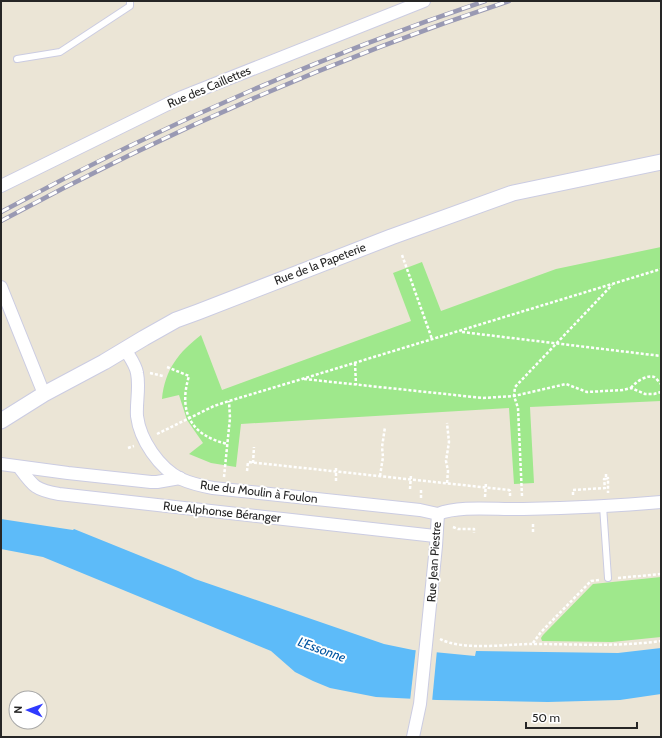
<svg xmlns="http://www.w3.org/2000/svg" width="662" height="738" viewBox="0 0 662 738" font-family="Cabin,sans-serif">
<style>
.green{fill:#9fe88c}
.water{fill:#5dbbf9}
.pier{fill:#ebe5d6}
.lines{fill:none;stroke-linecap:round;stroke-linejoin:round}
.service-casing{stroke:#cbcce2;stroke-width:8}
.minor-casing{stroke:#cbcce2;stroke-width:14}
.tertiary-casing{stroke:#cbcce2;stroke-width:17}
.path{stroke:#fff;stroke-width:2.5;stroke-dasharray:3 2;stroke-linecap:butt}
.service{stroke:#fff;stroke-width:6}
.minor{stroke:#fff;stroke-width:12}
.tertiary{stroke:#fff;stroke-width:15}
.rail-casing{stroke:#9999b3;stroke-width:4.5}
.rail{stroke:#fff;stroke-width:3;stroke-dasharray:9;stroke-linecap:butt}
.labels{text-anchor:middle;stroke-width:4;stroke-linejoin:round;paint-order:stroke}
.street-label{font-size:12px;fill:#262626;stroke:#fff}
.water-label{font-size:13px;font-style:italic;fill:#0154a0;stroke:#fff}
</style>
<rect width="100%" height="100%" fill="#ebe5d6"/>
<g class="green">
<path d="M 661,247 L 661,401 L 530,407 L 534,483 L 514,484 L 509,408 L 241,424 L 236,467 L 211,463 L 189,454 L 203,443 L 187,420 L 179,395 L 162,399 C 165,369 179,352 201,335 L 222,390 L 411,321 L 393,273 L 422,262 L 441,311 L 556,269 Z"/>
<path d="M 661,577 L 661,637 L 612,642 L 542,641 L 541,638 L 543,635 L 593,584 Z"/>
</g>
<path class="water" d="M 1,519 L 73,530 L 74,529 L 178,571 L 195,579 L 384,644 L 413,650 L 475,656 L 476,651 L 618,653 L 661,648 L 661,694 L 620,700 L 548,702 L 437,700 L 376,697 L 330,688 L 313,681 L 295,672 L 271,651 L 43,557 L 1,549 Z"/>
<path class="pier" d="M 416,648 L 437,650 L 432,702 L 410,701 Z"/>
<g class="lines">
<defs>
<g id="service">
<path d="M 17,59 L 60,52 L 130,6 L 130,1"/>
<path d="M 603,506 L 608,578"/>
</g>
<g id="minor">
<path d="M 1,186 L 182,97 L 424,1"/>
<path d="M 1,287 L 44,394"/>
<path d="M 125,349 C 129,356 136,365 137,373 C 140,387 136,402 137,416 C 140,440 159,468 181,479 C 192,484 202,486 213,488 L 420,510 L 438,514"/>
<path d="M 1,464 L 68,473 L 151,482 L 157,482 L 180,478"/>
<path d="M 19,467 C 33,486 35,490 59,494 L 435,536"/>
<path d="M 438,514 C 460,505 498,510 523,509 C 569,508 615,506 661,502"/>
<path d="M 413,737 L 420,704 L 436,546 L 438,514"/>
</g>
<path id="tertiary" d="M 1,421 L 44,394 L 104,362 L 144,338 L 176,320 L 198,312 L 391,237 L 513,193 L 661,162"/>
</defs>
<use href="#service" class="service-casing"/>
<use href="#minor" class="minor-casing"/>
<use href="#tertiary" class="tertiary-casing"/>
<g class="path">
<path d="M 402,255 L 432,339"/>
<path d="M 462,332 L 661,356"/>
<path d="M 355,363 L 356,385"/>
<path d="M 167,367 L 189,376 C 178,412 191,436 228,444"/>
<path d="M 150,373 L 163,376"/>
<path d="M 304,379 L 483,398 L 514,396 L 566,384 L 587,392 L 623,390 L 631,388 L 645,394 L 654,394 L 661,392"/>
<path d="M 631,388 C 634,383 647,374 654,377 C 656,378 659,382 661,384"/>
<path d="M 157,434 L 214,406 L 229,401 L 302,379 L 661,269"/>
<path d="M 128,448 L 134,446"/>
<path d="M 253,463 L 254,447"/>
<path d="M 247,471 L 248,462 L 509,490 L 510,491 L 510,497"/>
<path d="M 380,476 L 383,457 L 382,447 L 385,427"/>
<path d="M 224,477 L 230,418 L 229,401"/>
<path d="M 606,479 L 608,478 L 608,493"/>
<path d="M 336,481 L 336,466"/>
<path d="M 447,483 L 448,471 L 446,461 L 449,442 L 447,423"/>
<path d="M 410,489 L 411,474"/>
<path d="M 573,495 L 573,490 L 605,488 L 604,479 L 606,479 L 606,474"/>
<path d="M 522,496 L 518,408 L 514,396 L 515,387 L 612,285"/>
<path d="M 485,497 L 486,482"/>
<path d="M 421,498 L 421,490"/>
<path d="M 453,527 L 458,529 L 474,529 L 474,533"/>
<path d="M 533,532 L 533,523"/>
<path d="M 618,578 L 661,574"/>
<path d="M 440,639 C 463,651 507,644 533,644 C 577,644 617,647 661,641"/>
<path d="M 533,643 L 541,632 L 591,581 L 599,580"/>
</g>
<use href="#service" class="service"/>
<use href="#minor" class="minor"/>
<use href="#tertiary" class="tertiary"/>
<defs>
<g id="rail">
<path d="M 1,212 C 156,128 318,57 485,1"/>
<path d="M 1,221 C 164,133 333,59 509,1"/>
</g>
</defs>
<use href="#rail" class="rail-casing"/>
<use href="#rail" class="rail"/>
</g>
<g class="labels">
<g class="street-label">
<text transform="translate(209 87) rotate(-23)" y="4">Rue des Caillettes</text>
<text transform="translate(320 264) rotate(-21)" y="4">Rue de la Papeterie</text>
<text transform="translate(259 492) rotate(7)" y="4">Rue du Moulin à Foulon</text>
<text transform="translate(222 512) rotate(6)" y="4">Rue Alphonse Béranger</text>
<text transform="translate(434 562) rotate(-86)" y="4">Rue Jean Piestre</text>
</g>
<g class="water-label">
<text transform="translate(322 649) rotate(20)" y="5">L'Essonne</text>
</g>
</g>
<rect width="662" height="738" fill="none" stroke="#262626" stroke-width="4"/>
<g transform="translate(28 710) rotate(272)"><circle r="19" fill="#ffffff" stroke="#a8a8a8"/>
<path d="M0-3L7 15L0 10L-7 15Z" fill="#2f3aff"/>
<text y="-6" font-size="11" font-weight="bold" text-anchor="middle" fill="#262626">N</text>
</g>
<path d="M526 722v6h111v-6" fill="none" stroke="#262626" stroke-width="2"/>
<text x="532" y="722" font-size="12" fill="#262626" stroke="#ffffff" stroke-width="3" paint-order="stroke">50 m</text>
</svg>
